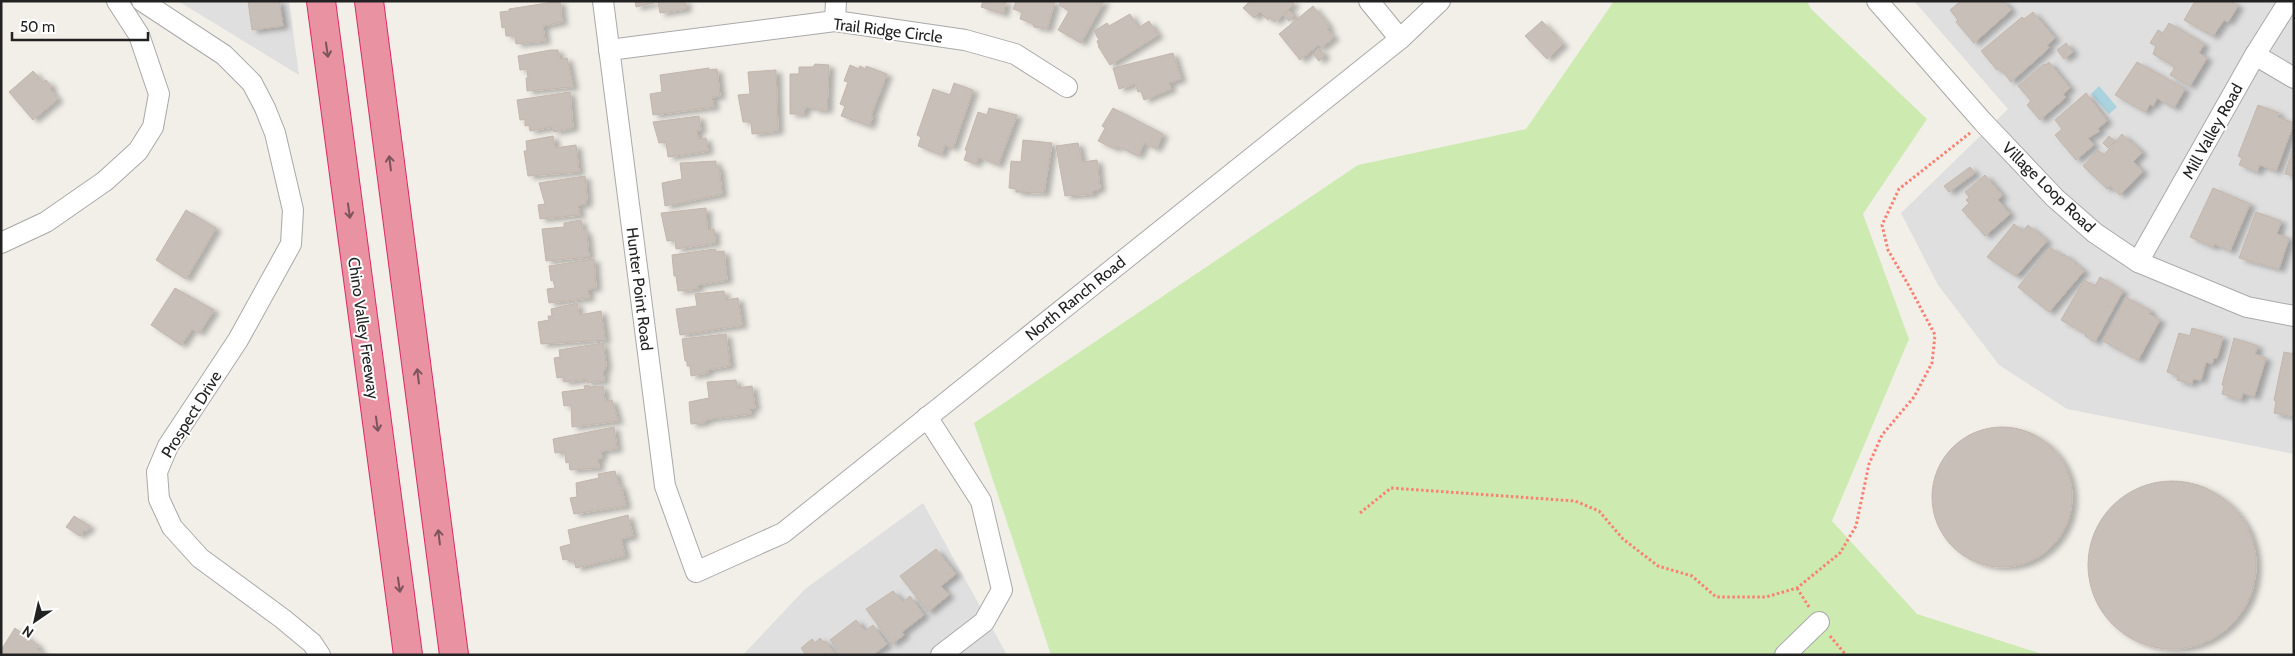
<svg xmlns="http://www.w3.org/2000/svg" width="2295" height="656" viewBox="0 0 2295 656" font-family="Cabin,sans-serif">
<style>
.residential{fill:#e0dfdf}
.grass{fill:#cdebb0}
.water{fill:#aad3df}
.building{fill:#c7bfb8;stroke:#c4b6ab;filter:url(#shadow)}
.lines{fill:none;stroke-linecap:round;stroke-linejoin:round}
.minor-casing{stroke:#a9a9a9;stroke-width:22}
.highway-casing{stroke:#dc2a67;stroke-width:30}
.path{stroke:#fa8072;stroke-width:3;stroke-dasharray:2.5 2.5;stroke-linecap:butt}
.minor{stroke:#fff;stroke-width:20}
.highway{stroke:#e892a2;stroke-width:28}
.oneway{stroke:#7b545c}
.labels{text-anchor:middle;stroke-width:4;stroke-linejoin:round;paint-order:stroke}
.street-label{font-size:16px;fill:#222;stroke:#fff}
</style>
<defs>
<filter id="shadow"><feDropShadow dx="5.5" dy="3" stdDeviation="2.5" flood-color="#0004"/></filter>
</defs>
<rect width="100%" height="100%" fill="#f2efe9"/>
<g class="residential">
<path d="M 178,1 L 289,1 L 299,75 Z"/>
<path d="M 1914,1 L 2294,1 L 2294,454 L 2067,409 L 1999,365 L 1938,285 L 1901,213 L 2008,109 Z"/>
<path d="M 923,503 L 1007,655 L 743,655 L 805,589 Z"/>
</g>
<path class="grass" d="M 1614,1 L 1807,1 L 1811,9 L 1927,119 L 1863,214 L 1909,339 L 1832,521 L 1917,614 L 2045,655 L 1051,655 L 974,423 L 1358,165 L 1526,129 Z"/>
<path class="water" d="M 2099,86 L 2117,107 L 2109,114 L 2091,94 Z"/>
<g class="building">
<path d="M 248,1 L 279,1 L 283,26 L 252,30 Z"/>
<path d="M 560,1 L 562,22 L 543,26 L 545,41 L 516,44 L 515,36 L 506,36 L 505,27 L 502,28 L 500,12 L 509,11 L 509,9 Z"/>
<path d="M 635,1 L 687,1 L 685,2 L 686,9 L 660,13 L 658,2 L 636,7 Z"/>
<path d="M 983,1 L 1006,1 L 1003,14 L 981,7 Z"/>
<path d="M 1016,1 L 1055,1 L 1047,29 L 1034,27 L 1032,23 L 1020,19 L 1022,12 L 1013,9 Z"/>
<path d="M 1061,1 L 1104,1 L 1081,43 L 1058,30 L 1069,11 L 1059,5 Z"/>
<path d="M 1250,1 L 1292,1 L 1294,4 L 1275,22 L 1270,17 L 1268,20 L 1260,12 L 1254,18 L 1243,8 Z"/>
<path d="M 1961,1 L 2004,1 L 2011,10 L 1974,43 L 1956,22 L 1958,20 L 1950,10 Z"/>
<path d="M 2231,1 L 2238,6 L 2228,22 L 2224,20 L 2213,36 L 2184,20 L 2195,1 Z"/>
<path d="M 1313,6 L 1326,22 L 1329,28 L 1327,29 L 1334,37 L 1321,48 L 1318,45 L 1300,60 L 1279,34 Z"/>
<path d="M 1289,10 L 1295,16 L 1289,21 L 1284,15 Z"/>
<path d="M 2033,12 L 2055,38 L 2047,45 L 2049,48 L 2011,82 L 2000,68 L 1997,70 L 1981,51 L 2022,17 L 2024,19 Z"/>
<path d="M 1130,14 L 1138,28 L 1149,21 L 1158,35 L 1110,65 L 1098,46 L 1099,46 L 1097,41 L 1099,40 L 1094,31 L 1107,23 L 1109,26 Z"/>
<path d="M 1542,21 L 1563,44 L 1547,59 L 1525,36 Z"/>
<path d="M 2169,23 L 2204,44 L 2199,53 L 2207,58 L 2190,86 L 2170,75 L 2175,67 L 2153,54 L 2156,46 L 2150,43 L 2158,30 L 2163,33 Z"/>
<path d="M 2066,43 L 2073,52 L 2064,59 L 2057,50 Z"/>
<path d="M 1319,49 L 1325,55 L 1319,61 L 1313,54 Z"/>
<path d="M 550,50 L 558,50 L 559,59 L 567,58 L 573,87 L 527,91 L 526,78 L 528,78 L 527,69 L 520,70 L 518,56 Z"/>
<path d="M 1173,53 L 1181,79 L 1169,83 L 1171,89 L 1144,100 L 1141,91 L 1138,92 L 1135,84 L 1119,89 L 1113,68 Z"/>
<path d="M 2049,62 L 2070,88 L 2063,94 L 2066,97 L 2040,120 L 2027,105 L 2031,101 L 2018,86 L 2044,64 L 2045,65 Z"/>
<path d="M 2137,62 L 2185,89 L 2174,108 L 2157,98 L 2153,106 L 2150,104 L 2145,112 L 2115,95 Z"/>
<path d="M 815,64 L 829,65 L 827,110 L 814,110 L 814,107 L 805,107 L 804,114 L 790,114 L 790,74 L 799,74 L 799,67 L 813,67 Z"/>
<path d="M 850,65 L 859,69 L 860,66 L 866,69 L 866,66 L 887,74 L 871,115 L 873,116 L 869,126 L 841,116 L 845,106 L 840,104 L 848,82 L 844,81 Z"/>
<path d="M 709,68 L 709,70 L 717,69 L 720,96 L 712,97 L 714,107 L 653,115 L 650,94 L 662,92 L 660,75 Z"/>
<path d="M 776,70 L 778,131 L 752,134 L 751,122 L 743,122 L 738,95 L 750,94 L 748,72 Z"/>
<path d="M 33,71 L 43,82 L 46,80 L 52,87 L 50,89 L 58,99 L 33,120 L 9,92 Z"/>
<path d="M 954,83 L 973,90 L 953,148 L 945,145 L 941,155 L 918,146 L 921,137 L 917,135 L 933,89 L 950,95 Z"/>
<path d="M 570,92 L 573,128 L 554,132 L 553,127 L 530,131 L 529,125 L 525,126 L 525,119 L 520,120 L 517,100 Z"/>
<path d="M 2086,93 L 2107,121 L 2097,129 L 2100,131 L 2088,138 L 2094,145 L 2076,160 L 2055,135 L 2062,129 L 2055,120 Z"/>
<path d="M 2258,105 L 2279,113 L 2278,117 L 2294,123 L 2276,171 L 2260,165 L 2257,172 L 2239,165 L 2242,158 L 2238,156 Z"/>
<path d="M 989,108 L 1017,115 L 998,165 L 978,157 L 976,164 L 964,160 L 967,151 L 965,150 L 978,112 L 987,115 Z"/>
<path d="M 1113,108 L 1163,134 L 1156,149 L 1144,143 L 1138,156 L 1117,146 L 1115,149 L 1098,141 L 1105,128 L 1102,126 Z"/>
<path d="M 699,116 L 701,130 L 697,130 L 698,139 L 706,138 L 708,151 L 668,157 L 666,142 L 659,143 L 653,122 Z"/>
<path d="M 2122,134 L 2142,152 L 2133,162 L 2143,171 L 2120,195 L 2110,186 L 2107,189 L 2083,166 L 2098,150 L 2104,155 Z"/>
<path d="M 553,136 L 555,148 L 576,145 L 579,172 L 528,176 L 524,151 L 527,151 L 526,141 Z"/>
<path d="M 2109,136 L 2115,141 L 2108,148 L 2103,143 Z"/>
<path d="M 1023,140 L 1052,143 L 1044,193 L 1016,192 L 1016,189 L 1009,188 L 1011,161 L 1021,162 Z"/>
<path d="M 1078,143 L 1082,162 L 1097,160 L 1100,189 L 1092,191 L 1093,194 L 1065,196 L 1056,146 Z"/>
<path d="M 2294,144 L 2294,176 L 2285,174 Z"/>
<path d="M 716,161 L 716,167 L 719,167 L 722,194 L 665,206 L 662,183 L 682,179 L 680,163 Z"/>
<path d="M 1970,167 L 1975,173 L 1949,192 L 1944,186 Z"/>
<path d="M 1985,175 L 2002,195 L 1998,200 L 2010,214 L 1985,236 L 1962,210 L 1969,203 L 1966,200 L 1969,197 L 1965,192 Z"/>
<path d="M 585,176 L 587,199 L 586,204 L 578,205 L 580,215 L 540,219 L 538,205 L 545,204 L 539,183 Z"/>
<path d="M 2213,188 L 2250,204 L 2230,251 L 2215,244 L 2213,247 L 2190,237 Z"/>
<path d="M 706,208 L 707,230 L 714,229 L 715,243 L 676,249 L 675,240 L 667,241 L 661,213 Z"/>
<path d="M 186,210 L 216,228 L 186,279 L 156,260 Z"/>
<path d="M 2256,212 L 2281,221 L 2277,234 L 2289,238 L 2279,269 L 2239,258 Z"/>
<path d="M 581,220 L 582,230 L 585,230 L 587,235 L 589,257 L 546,261 L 542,229 L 564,227 L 564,223 Z"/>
<path d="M 2014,224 L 2023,231 L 2028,225 L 2047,241 L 2016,276 L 1987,257 Z"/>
<path d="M 2050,247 L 2062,256 L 2064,254 L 2084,271 L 2049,312 L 2018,287 Z"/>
<path d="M 715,249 L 716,252 L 724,251 L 727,280 L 697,285 L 698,289 L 678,291 L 676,276 L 674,276 L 672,255 Z"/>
<path d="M 594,259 L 596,288 L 588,289 L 589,298 L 549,303 L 547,289 L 555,288 L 553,280 L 551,281 L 549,266 Z"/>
<path d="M 2100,277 L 2123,291 L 2095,342 L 2085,336 L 2086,334 L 2061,320 L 2084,280 L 2095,286 Z"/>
<path d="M 175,288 L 214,310 L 199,333 L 192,329 L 181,345 L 151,325 Z"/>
<path d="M 724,291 L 725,300 L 738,298 L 742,325 L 680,335 L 676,309 L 697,306 L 695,294 Z"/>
<path d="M 2126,297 L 2151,311 L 2149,314 L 2160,320 L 2138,360 L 2103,341 Z"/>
<path d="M 577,303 L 579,315 L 601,311 L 605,340 L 541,344 L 538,322 L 549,320 L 548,316 L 552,316 L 551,309 Z"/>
<path d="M 2192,328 L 2223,337 L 2217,358 L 2214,358 L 2212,364 L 2206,362 L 2201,380 L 2193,379 L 2192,384 L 2177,380 L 2178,376 L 2167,372 L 2179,333 L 2190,336 Z"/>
<path d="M 726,334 L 730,366 L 707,370 L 708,373 L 691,376 L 690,366 L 687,366 L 687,361 L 685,361 L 682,339 Z"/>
<path d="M 2234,338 L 2258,346 L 2255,354 L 2266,358 L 2254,397 L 2243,393 L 2241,400 L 2222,394 L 2224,385 L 2222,385 Z"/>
<path d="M 603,343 L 606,364 L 605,370 L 603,371 L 604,381 L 587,383 L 587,379 L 564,382 L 563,377 L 557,378 L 554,358 L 560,357 L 559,350 Z"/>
<path d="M 2284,352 L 2294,354 L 2294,417 L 2274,413 L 2276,401 L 2274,400 Z"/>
<path d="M 736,380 L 737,388 L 752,386 L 755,408 L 750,408 L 751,414 L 709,419 L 702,423 L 691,424 L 689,402 L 709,398 L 707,382 Z"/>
<path d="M 589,385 L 589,387 L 603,386 L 605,401 L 612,400 L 618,421 L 572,427 L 571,405 L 564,406 L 562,392 L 585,389 L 584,386 Z"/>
<path d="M 614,427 L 617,449 L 601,451 L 602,458 L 598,458 L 599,468 L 570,470 L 569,462 L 566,463 L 565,452 L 555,453 L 553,439 Z"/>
<circle cx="2002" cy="497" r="70"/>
<path d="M 615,471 L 619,486 L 621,485 L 626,506 L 574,514 L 570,498 L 577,497 L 576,483 L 599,478 L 598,474 Z"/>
<circle cx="2172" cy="565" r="84"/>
<path d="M 628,515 L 633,536 L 621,539 L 625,556 L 576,568 L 574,560 L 570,562 L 567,559 L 563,560 L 560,547 L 571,544 L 568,530 Z"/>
<path d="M 74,516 L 90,526 L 86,532 L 84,530 L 80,536 L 66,527 Z"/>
<path d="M 936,549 L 956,574 L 941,586 L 949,595 L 928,612 L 900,576 Z"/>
<path d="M 893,591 L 903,602 L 910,596 L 924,615 L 902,632 L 904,635 L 892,644 L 866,609 Z"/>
<path d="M 856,620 L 865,631 L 873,625 L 887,644 L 873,655 L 839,655 L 835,650 L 837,649 L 830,640 Z"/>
<path d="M 15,628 L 39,646 L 37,649 L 46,655 L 1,655 L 1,650 Z"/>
<path d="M 820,638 L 823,642 L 825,641 L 836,655 L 806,655 L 801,648 L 812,639 L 815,643 Z"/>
</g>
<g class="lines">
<defs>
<g id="minor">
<path d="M 142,1 L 224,55 L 252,83 L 265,108 L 275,133 L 293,210 L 291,244 L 238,340 L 168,446 L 157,472 L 159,499 L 172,527 L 200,558 L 283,619 L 312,643 L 320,655"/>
<path d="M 603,1 L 665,486 L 696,572 L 783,533 L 1400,39 L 1440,1"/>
<path d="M 1369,1 L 1400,39"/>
<path d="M 1877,1 L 1983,122 L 2055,198 L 2095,233 L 2138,262 L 2247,307 L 2294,316"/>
<path d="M 835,21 L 836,1"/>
<path d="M 609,50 L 835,21 L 965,40 L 1015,54 L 1067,87"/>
<path d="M 2255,55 L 2294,78"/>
<path d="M 1,243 L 46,222 L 105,181 L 138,151 L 153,127 L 159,94 L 139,35 L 117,1"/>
<path d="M 2138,262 L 2255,55 L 2289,1"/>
<path d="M 927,417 L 981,501 L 1002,590 L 984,622 L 941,655"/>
<path d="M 1785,655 L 1819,622"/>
</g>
<g id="highway">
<path d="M 321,1 L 408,655"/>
<path d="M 369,1 L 454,655"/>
</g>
</defs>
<use href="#minor" class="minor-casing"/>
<use href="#highway" class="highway-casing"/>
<g class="path">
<path d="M 1360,513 L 1391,488 L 1575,501 L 1599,511 L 1623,539 L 1658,566 L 1692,576 L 1716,597 L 1766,597 L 1797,588 L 1840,553 L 1856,526 L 1869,464 L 1882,435 L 1914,397 L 1932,363 L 1935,335 L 1909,286 L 1888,250 L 1882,225 L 1899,189 L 1970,133"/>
<path d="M 1797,588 L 1809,607"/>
<path d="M 1830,636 L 1846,655"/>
</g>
<use href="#minor" class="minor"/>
<use href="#highway" class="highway"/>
</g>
<defs><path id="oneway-shaft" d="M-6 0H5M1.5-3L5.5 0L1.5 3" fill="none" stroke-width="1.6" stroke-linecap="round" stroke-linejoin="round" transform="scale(1.25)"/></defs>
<g class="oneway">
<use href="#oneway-shaft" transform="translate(327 50) rotate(82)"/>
<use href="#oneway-shaft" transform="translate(390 163) rotate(-97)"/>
<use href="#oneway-shaft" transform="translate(349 211) rotate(82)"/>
<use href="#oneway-shaft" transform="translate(418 376) rotate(-97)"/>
<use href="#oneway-shaft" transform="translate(377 424) rotate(82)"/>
<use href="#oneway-shaft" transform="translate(439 537) rotate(-97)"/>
<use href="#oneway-shaft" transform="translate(399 585) rotate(82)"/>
</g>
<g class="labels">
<g class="street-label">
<text transform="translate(888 30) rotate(7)" y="6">Trail Ridge Circle</text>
<text transform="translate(2212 131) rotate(-61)" y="6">Mill Valley Road</text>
<text transform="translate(2049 187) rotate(44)" y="6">Village Loop Road</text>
<text transform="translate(640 289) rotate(83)" y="6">Hunter Point Road</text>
<text transform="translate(1075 298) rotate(-39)" y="6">North Ranch Road</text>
<text transform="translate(364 328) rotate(82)" y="6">Chino Valley Freeway</text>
<text transform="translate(191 414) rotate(-58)" y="6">Prospect Drive</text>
</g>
</g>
<rect width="2295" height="656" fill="none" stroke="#222222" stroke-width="5"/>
<g transform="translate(35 621) rotate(214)" stroke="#ffffff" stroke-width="4" paint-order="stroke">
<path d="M0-4L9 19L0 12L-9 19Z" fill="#222222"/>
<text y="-8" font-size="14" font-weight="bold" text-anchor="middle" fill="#222222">N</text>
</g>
<path d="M12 32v8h136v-8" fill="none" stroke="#222222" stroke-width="2.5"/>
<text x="20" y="32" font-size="15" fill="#222222" stroke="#ffffff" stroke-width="4" paint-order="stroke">50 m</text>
</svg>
